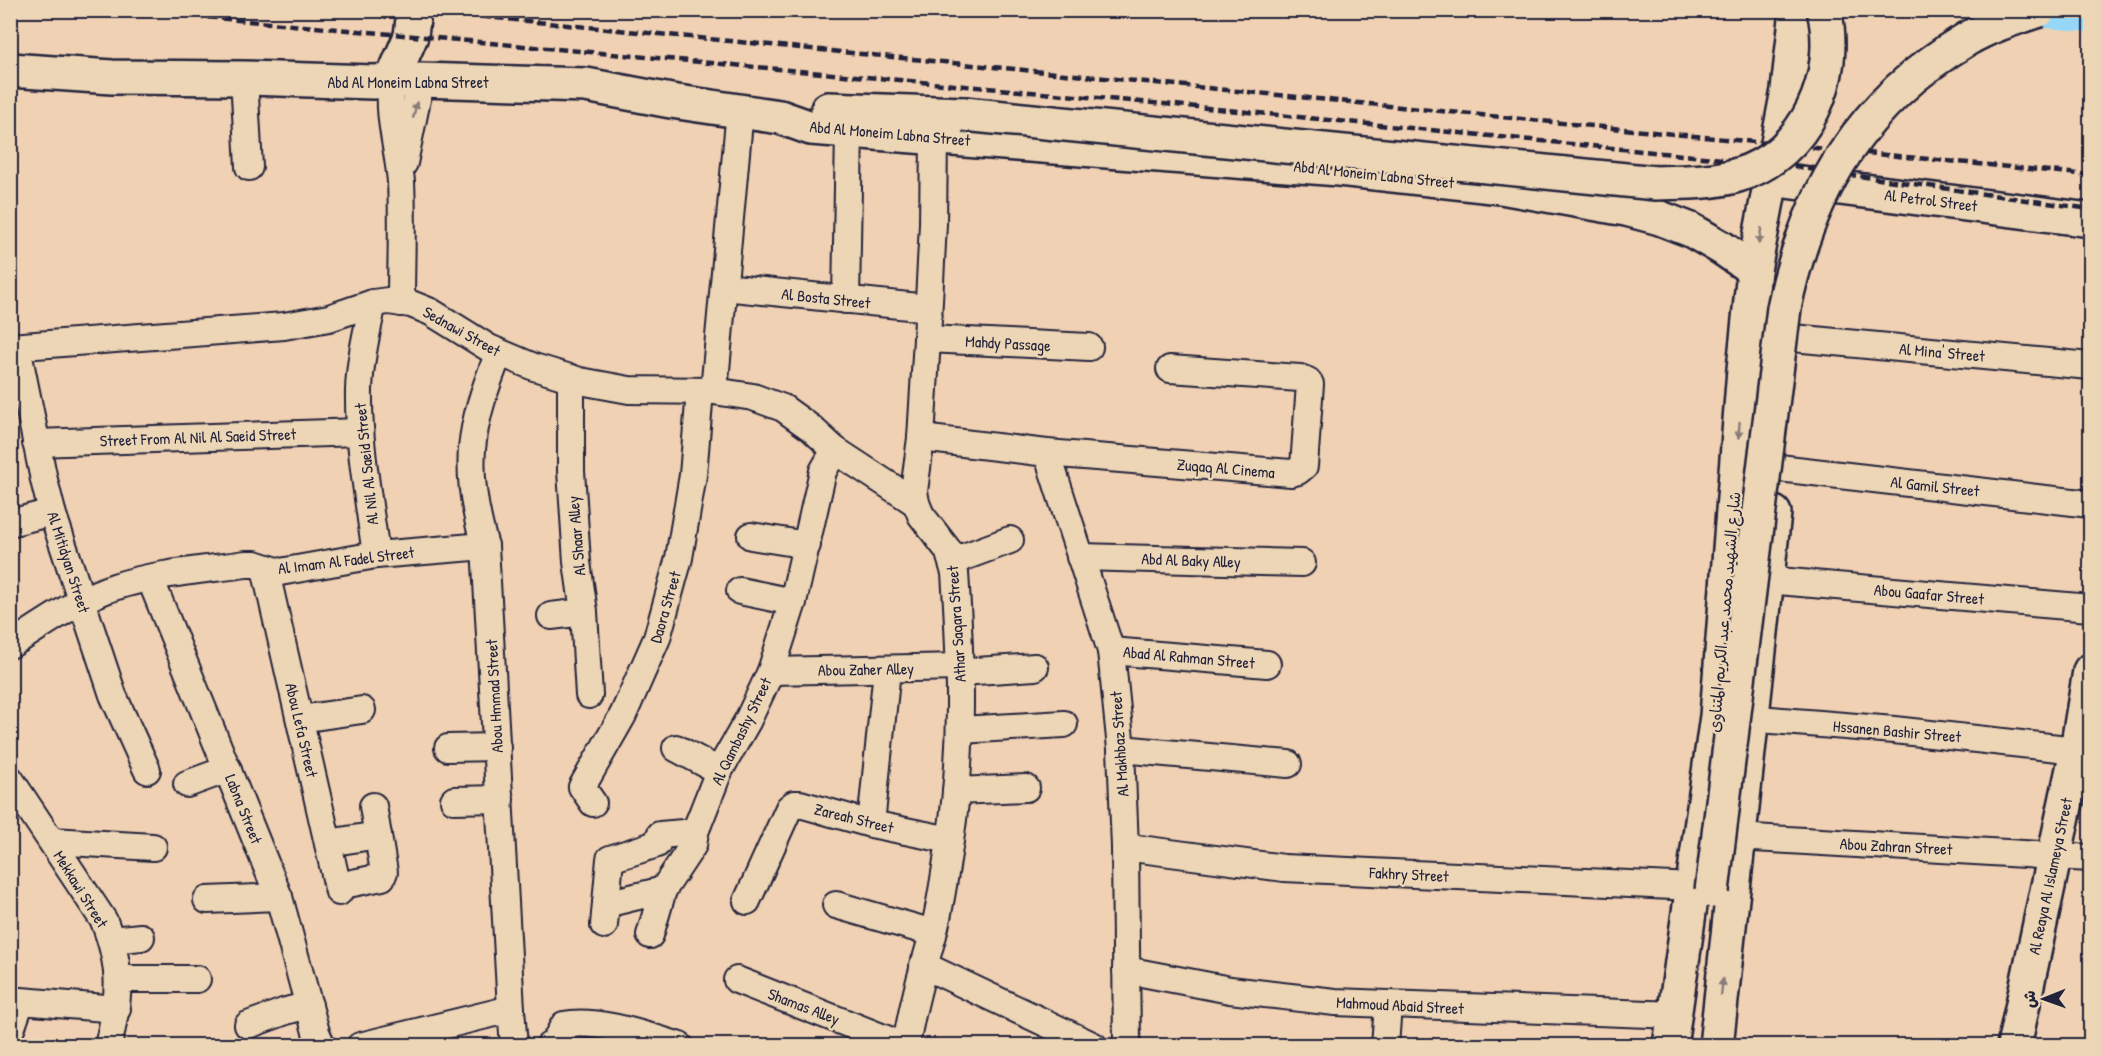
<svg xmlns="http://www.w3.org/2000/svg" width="2101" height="1056" viewBox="0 0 2101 1056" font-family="'Patrick Hand','Playpen Sans Arabic',sans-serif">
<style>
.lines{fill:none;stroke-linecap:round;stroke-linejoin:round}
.canal{stroke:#96d7f7;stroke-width:28}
.street-casing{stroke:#22223b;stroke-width:30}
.secondary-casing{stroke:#22223b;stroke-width:38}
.street{stroke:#edd6b6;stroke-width:26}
.secondary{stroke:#edd6b6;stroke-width:33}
.rail{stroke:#22223b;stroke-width:4.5;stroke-dasharray:9 4.5;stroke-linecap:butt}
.secondary-bridge-casing{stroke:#22223b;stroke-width:38;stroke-linecap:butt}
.secondary-bridge{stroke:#edd6b6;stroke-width:33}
.oneway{fill:#887c78}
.labels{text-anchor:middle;stroke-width:5;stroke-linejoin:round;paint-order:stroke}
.street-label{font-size:16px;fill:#22223b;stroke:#edd6b6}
</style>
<rect width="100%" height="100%" fill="#f1d1b3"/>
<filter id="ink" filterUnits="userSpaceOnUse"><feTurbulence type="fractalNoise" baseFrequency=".0167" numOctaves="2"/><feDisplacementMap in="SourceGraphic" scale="12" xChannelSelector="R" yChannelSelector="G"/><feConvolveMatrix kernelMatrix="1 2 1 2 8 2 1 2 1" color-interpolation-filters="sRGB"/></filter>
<g filter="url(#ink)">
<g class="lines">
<path class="canal" d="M 2015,11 L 2090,18"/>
<defs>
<g id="street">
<path d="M 244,78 L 249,167"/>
<path d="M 392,80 C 387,115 398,147 401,182 C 403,222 401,263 401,303"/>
<path d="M 404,163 L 421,80"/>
<path d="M 724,287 L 928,308"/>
<path d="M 846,300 L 849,132"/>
<path d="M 373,303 C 367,331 360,360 359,390 C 358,445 369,501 376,555"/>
<path d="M 1793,338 L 2090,366"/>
<path d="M 927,339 L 1089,347"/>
<path d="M 10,347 L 284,326 L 329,318 L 373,303 L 388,301 L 411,304 L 431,312 L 489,348 L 534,367 L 580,381 L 629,390 L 714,391 L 753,397 L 783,408 L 811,428 L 835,450 L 916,503"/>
<path d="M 17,347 L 44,480 L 52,512 L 113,695 L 147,770"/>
<path d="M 499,353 C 469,427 462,468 485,546 L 511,1009 L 514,1046"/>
<path d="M 571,378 L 571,471 L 577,562 L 584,612 L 589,695"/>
<path d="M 714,391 L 740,110"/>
<path d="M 921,438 L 1047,453 L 1291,473 L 1298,471 L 1304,466 L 1310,384 L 1308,381 L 1300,378 L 1170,369"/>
<path d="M 36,443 L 360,432"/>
<path d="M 1047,453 L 1111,651 L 1121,749 L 1125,847 L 1127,1046"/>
<path d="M 1779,468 L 2090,504"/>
<path d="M 10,523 L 52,512"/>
<path d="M 751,536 L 807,545"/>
<path d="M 1080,557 L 1302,563"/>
<path d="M 953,561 L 1010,540"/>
<path d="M 265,568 L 339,892"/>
<path d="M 150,578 L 279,897 L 316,1032 L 322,1046"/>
<path d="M 1767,580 L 2090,608"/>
<path d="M 740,591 L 793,602"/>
<path d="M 551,616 L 584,612"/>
<path d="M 10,645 C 43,625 77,599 114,587 C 156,573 203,570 246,564 L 255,564 L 280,572 L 376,555 L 485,546"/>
<path d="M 1111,651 L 1267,664"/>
<path d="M 771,671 L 961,667"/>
<path d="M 961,672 L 1035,667"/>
<path d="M 1734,717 L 1894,730 L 2077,750"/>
<path d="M 300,719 L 362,710"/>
<path d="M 960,730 L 1064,724"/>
<path d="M 448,748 L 497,747"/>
<path d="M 676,748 L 719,771"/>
<path d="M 1121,749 L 1288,764"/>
<path d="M 10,779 L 104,921 C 123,970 120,996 108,1046"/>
<path d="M 187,784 L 228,769"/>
<path d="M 956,791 L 1026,788"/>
<path d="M 454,800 L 500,799"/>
<path d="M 593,803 L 582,787 L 623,715 L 657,638 L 679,558 L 693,475 L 700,391"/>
<path d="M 871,824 L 887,670"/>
<path d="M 1738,837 L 2090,858"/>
<path d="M 52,841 L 153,847"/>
<path d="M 328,843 L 378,835"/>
<path d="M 1125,847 L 1284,868 L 1694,887"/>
<path d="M 338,886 L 382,877 L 384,872 L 373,806"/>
<path d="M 207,900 L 279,897"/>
<path d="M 747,901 L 789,808 L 794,804 L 800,804 L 871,824 L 950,840"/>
<path d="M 606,904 L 663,890"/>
<path d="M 836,905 L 933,933"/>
<path d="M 604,925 L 610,859 L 657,844 L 660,835 L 695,832"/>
<path d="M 650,935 L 663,890 L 693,845 L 695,832 L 719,771 L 748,720 L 771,671 L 793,602 L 823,471 L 835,450"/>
<path d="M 111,940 L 141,937"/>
<path d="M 923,965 L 1094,1046"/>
<path d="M 1126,970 L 1230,990 L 1335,1002 L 1676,1015"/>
<path d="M 119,979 L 197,979"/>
<path d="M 737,980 L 904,1046"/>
<path d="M 248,1025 L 286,1011 L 309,1005"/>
<path d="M 10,1032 L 21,1001 L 117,1009"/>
<path d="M 360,1046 L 511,1009"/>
<path d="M 549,1046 L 554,1043 L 564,1025 C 597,1018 647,1036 680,1046"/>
<path d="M 906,1046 C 912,1007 922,972 933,935 C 941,905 945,872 950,841 C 964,751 961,662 955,573 L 948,550 L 921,515 L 916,503 L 914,491 L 921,438 L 927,339 L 933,224 L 934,138"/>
<path d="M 1385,1046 L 1388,1005"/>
</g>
<g id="secondary">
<path d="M 10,70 L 112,77 L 244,78 L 373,82 L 421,80 L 586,85 L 671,101 L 780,117 L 811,128 L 1339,169 L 1501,187 L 1626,209 L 1660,218 L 1691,230 L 1722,248 L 1754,270"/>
<path d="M 392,80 L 411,36 L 414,10"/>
<path d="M 828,109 L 964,114"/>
<path d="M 1771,179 L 2090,220"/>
<path d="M 1670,1046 L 1717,716 L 1744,369 L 1754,270 L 1788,90 L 1797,10"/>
<path d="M 1716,1046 L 1774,513"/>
<path d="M 2014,1046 L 2077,750 L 2090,671"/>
</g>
</defs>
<use href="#street" class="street-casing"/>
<use href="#secondary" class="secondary-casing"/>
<use href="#street" class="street"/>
<use href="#secondary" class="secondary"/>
<g class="rail">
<path d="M 127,10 L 1197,107 L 1774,164 L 2090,209"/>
<path d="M 415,10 L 2090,175"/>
</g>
<defs>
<g id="secondary-bridge">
<path d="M 964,114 L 1656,183 C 1683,182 1712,183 1738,175 C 1807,154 1840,76 1824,10"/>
<path d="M 1712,891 L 1784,308 C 1808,191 1862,101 1967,39 C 1989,26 2015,18 2039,10"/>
</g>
</defs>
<use href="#secondary-bridge" class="secondary-bridge-casing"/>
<use href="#secondary-bridge" class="secondary-bridge"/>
</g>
<defs><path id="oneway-solid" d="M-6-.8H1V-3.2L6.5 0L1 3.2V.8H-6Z" transform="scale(1.5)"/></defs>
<g class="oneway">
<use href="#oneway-solid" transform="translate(415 110) rotate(-77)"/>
<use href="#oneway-solid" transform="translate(1760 236) rotate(100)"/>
<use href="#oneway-solid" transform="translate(1739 430) rotate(94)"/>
<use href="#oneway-solid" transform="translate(1722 987) rotate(-84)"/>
</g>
</g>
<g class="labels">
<g class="street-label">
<text x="408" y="88">Abd Al Moneim Labna Street</text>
<text transform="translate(890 133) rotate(5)" y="6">Abd Al Moneim Labna Street</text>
<text transform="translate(1374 174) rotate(6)" y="6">Abd Al Moneim Labna Street</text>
<text transform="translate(1931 200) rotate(7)" y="6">Al Petrol Street</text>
<text transform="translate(826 298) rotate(6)" y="6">Al Bosta Street</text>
<text transform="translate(462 331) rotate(29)" y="6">Sednawi Street</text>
<text transform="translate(1008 343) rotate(3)" y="6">Mahdy Passage</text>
<text transform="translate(1942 352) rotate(5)" y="6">Al Mina' Street</text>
<text transform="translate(198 437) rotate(-2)" y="6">Street From Al Nil Al Saeid Street</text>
<text transform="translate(366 464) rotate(-96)" y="6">Al Nil Al Saeid Street</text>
<text transform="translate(1226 468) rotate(5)" y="6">Zuqaq Al Cinema</text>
<text transform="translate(1935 486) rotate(6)" y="6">Al Gamil Street</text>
<text transform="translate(576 536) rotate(-95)" y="6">Al Shaar Alley</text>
<text transform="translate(346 560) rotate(-7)" y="6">Al Imam Al Fadel Street</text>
<text transform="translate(1191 560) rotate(2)" y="6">Abd Al Baky Alley</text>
<text transform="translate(69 562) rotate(72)" y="6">Al Mitidyan Street</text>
<text transform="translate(1929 594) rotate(5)" y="6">Abou Gaafar Street</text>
<text transform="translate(665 607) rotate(-74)" y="6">Daora Street</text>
<text transform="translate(1724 612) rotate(-85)" y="6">شارع الشهيد محمد عبد الكريم المتناوى</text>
<text transform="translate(956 624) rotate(-94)" y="6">Athar Saqara Street</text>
<text transform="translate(1189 657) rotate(5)" y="6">Abad Al Rahman Street</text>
<text transform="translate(866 669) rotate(-1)" y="6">Abou Zaher Alley</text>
<text transform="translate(494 696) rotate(-93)" y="6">Abou Hmmad Street</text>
<text transform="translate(302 730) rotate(77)" y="6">Abou Lefa Street</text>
<text transform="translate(741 731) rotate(-64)" y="6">Al Qambashy Street</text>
<text transform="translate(1897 731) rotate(5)" y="6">Hssanen Bashir Street</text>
<text transform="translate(1119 744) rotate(-94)" y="6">Al Makhbaz Street</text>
<text transform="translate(244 809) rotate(68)" y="6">Labna Street</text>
<text transform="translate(854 818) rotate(14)" y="6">Zareah Street</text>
<text transform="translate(1896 846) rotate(3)" y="6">Abou Zahran Street</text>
<text transform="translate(1409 874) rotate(3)" y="6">Fakhry Street</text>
<text transform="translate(2050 876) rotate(-78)" y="6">Al Reaya Al Islameya Street</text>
<text transform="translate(81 889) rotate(58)" y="6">Mekkawi Street</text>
<text transform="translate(1400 1005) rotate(3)" y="6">Mahmoud Abaid Street</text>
<text transform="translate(804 1006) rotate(21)" y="6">Shamas Alley</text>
</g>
</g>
<rect width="2101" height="1056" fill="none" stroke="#edd6b6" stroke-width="36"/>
<rect x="18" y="18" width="2065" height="1020" fill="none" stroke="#22223b" stroke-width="2" filter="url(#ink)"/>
<g transform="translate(2044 999) rotate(269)" stroke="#edd6b6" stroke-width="4.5" paint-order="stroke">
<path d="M0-4.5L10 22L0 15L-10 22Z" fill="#22223b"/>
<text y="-9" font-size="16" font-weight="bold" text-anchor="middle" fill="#22223b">ش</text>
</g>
</svg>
